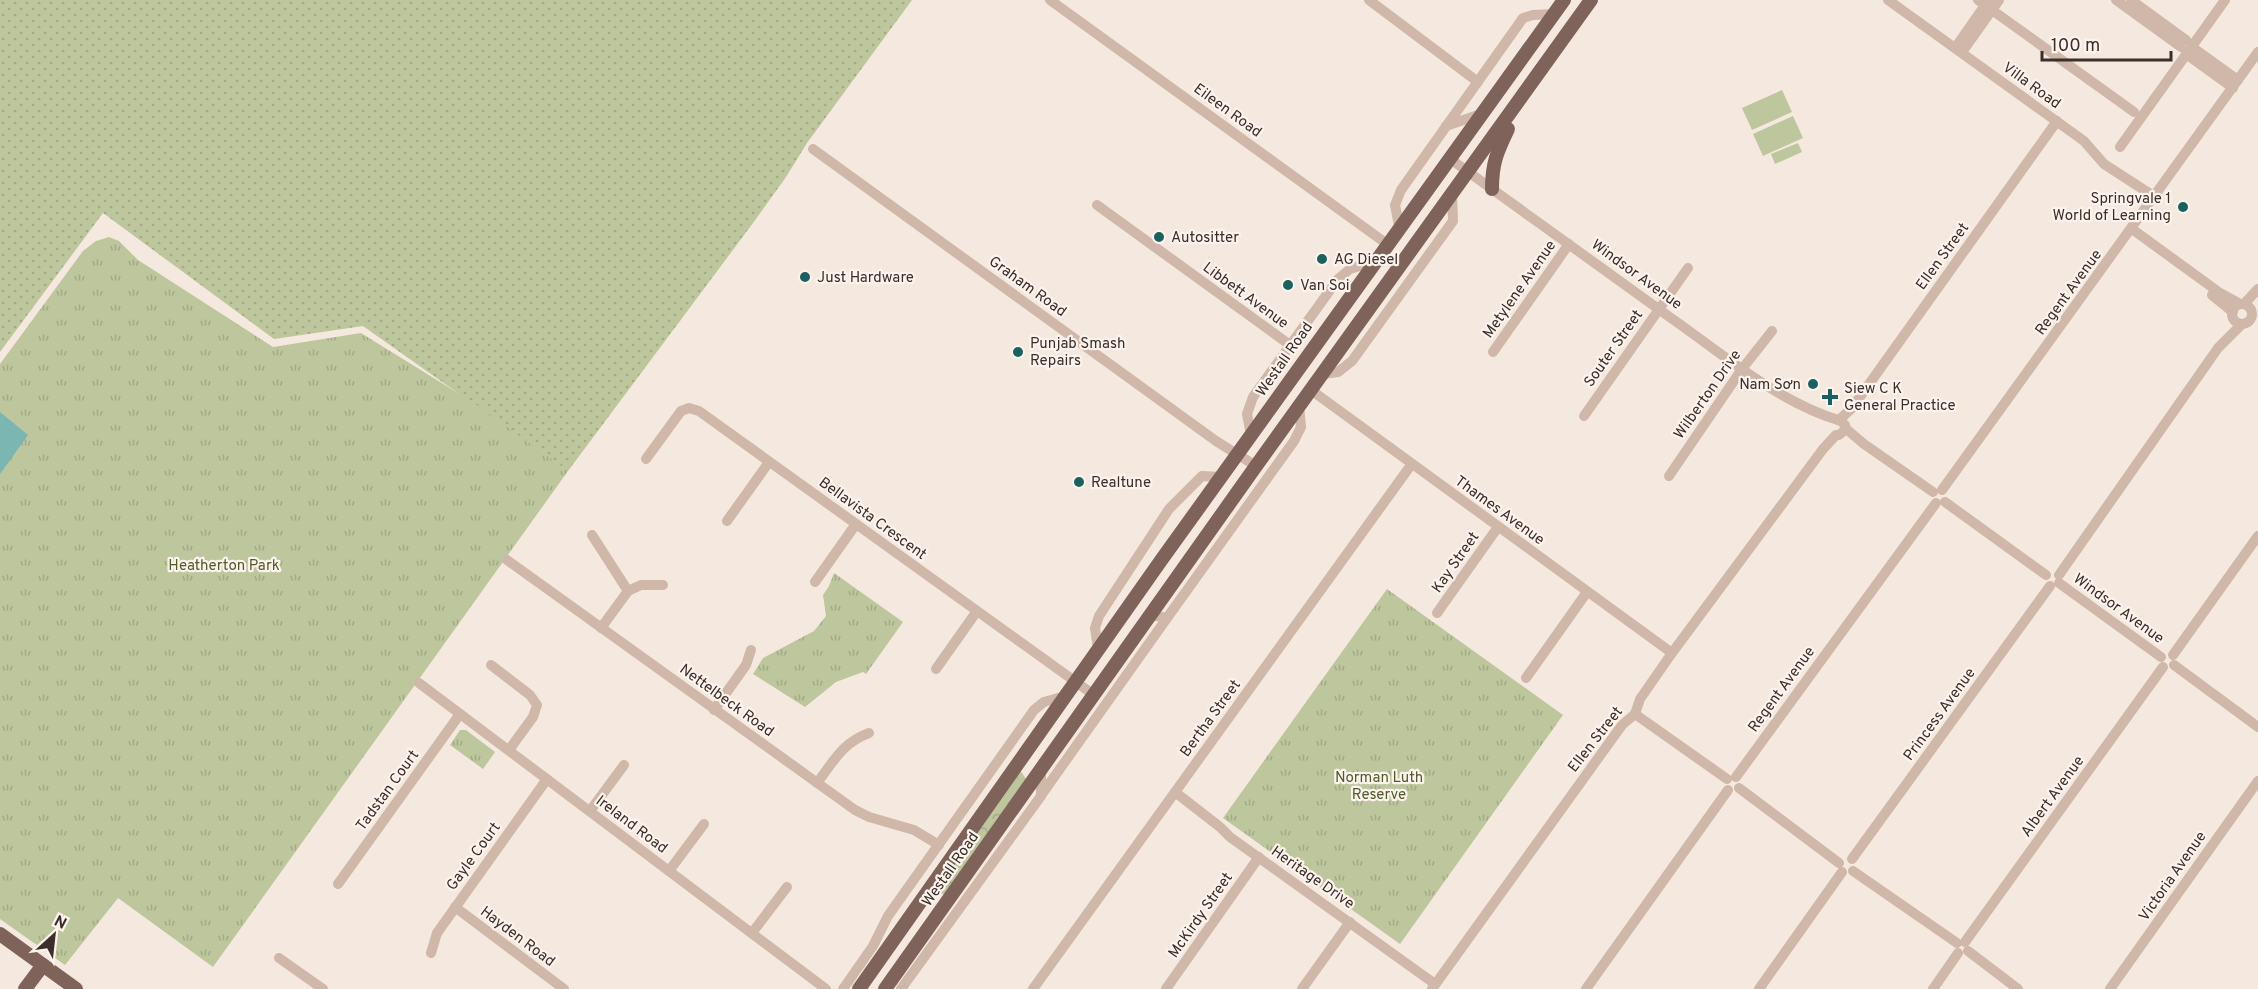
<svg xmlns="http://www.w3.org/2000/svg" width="2258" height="989" viewBox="0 0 2258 989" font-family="Overpass,sans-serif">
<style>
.grass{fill:url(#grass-dots)}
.forest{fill:url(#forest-crowns)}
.park{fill:url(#park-tufts)}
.pitch{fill:#bdc69d}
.water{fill:#7bb6b2}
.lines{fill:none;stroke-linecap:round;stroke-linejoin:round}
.minor{stroke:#cfb7a9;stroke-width:10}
.major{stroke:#7f6259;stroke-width:14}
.poi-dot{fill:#1a6260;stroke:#fcf3ed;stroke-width:2}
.labels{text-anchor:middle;stroke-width:4.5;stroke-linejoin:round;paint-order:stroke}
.street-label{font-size:15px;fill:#3c2e2a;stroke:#fcf3ed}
.poi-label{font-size:15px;fill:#3c2e2a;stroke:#fcf3ed;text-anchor:start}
.park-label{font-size:15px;fill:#4f5d2b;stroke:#fcf3ed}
</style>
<defs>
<pattern id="grass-dots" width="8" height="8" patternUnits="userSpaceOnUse" patternTransform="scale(1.5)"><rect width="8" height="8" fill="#bdc69d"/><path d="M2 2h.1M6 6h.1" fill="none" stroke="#a3aa87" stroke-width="1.8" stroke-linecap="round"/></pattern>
<pattern id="forest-crowns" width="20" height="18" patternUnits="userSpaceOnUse" patternTransform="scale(1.5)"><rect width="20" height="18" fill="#bdc69d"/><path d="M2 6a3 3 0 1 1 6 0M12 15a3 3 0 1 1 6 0" fill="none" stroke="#a3aa87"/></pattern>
<pattern id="park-tufts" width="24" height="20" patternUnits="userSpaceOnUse" patternTransform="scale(1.5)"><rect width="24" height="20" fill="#bdc69d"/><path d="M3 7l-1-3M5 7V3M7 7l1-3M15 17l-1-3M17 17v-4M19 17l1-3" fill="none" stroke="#a3aa87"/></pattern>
</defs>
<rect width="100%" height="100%" fill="#f5e9df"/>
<path class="grass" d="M 0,0 L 912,0 L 807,143 L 786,177 L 753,223 L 568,471 L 363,326 L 274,339 L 103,213 L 0,352 Z"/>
<path class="forest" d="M 1020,770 L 1026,779 L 944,895 L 936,889 Z"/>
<g class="park">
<path d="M 109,237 L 119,241 L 138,260 L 273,347 L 361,333 L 474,403 L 568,471 L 213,967 L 118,898 L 65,965 L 0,919 L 0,364 L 83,251 L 96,241 Z"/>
<path d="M 834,573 L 903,622 L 866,674 L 863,672 L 836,682 L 805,707 L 753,674 L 763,658 L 814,631 L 826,616 L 823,595 L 829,586 Z"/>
<path d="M 1387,589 L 1563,715 L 1400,944 L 1223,818 Z"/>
<path d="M 460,730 L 466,730 L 495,752 L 483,769 L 450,745 Z"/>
</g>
<g class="pitch">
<path d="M 1782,90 L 1792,112 L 1752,130 L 1742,108 Z"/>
<path d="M 1793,116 L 1803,138 L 1763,156 L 1753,134 Z"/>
<path d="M 1798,143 L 1802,152 L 1775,164 L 1771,154 Z"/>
</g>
<path class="water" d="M 0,412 L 28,435 L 0,474 Z"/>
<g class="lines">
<g class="minor">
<path d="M 1050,0 L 1387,244"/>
<path d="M 1369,0 L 1478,82"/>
<path d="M 1888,0 L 2084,141 L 2104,164 L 2155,197"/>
<path d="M 1978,0 L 2134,112"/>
<path d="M 2116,0 L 2181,47"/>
<path d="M 2131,0 L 2186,40"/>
<path d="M 2192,47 L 2238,80"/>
<path d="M 1955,48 L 1988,1"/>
<path d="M 1962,52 L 1999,0"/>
<path d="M 2186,54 L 2233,88"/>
<path d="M 1446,126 L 1481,114"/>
<path d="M 2120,147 L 2225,0"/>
<path d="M 813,149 L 1216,441 L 1256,466"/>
<path d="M 1449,158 C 1523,212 1597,264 1671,318 C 1724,355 1779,403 1841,421 L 1845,425 L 1845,430 L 1839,435"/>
<path d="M 1097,205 L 1290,345"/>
<path d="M 1399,226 L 1395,205 L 1401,190 L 1523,18 L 1533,15 L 1554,14"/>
<path d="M 2132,229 L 2220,293 L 2240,304"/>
<path d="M 2212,295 L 2233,312"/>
<path d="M 2244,304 L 2258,289"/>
<circle cx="2242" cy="314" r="10"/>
<path d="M 1493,352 L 1569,244"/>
<path d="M 1323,374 L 1338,372 L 1352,361 L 1453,221 L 1452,195"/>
<path d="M 1311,390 L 1672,653"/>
<path d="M 1584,416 L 1688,268"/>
<path d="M 1839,420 L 1852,408 L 2057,121"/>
<path d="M 1845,428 L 1864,444 L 1933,492"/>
<path d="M 1251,435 L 1247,414 L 1253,397 L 1338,279 L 1350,269 L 1375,261"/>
<path d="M 646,459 L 681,411 L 689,408 L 699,411 L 1094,695"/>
<path d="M 1669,476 L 1742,369 L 1772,331"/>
<path d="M 1942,490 L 2258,52"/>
<path d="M 1945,502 L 2046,575"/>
<path d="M 727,521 L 769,462"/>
<path d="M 592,535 L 628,591 L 601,628"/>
<path d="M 507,560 L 855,810 L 869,817 L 914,830 L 939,845"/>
<path d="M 2059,575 L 2218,348 L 2242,324"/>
<path d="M 815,582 L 856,524"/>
<path d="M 2059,583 L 2161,657"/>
<path d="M 628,591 L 641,585 L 663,585"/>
<path d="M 1437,613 L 1498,527"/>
<path d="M 1151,615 L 1167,618 L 1294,441 L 1301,427 L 1299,405"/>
<path d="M 1098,649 L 1095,628 L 1099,616 L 1169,509 L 1202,476 L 1221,477"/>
<path d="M 2173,655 L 2258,536"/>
<path d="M 491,665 L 530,695 L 537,705 L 533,717 L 509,750"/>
<path d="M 2174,665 L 2258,727"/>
<path d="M 936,669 L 977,611"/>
<path d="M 1526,678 L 1587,592"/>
<path d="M 419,683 L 826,989"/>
<path d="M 714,710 L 746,665 L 751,650"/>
<path d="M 1635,714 L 1727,779"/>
<path d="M 1736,777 L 1936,503"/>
<path d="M 817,783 C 834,761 842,743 869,733"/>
<path d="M 1739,788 L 1839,863"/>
<path d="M 1175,792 L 1220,827 L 1230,837 L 1435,984"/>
<path d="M 1042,794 L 1167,618"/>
<path d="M 590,811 L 624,765"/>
<path d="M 1852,859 L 2050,586"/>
<path d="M 669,871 L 704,824"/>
<path d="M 1853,871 L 1957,943"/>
<path d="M 338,884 L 460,714"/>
<path d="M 455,907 L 564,989"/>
<path d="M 752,933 L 787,887"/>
<path d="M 1965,942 L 2163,667"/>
<path d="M 1968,951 L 2018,989"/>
<path d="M 431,953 L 437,933 L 547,779"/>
<path d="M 279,958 L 323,989"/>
<path d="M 843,989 L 873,946 L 888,916 L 1034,710 L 1044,702 L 1065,696"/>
<path d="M 901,989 L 1041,796 L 1041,768"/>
<path d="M 1033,989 L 1411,465"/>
<path d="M 1166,989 L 1259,857"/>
<path d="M 1302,989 L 1350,922"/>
<path d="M 1432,989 L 1622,725 L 1635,714 L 1640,699 L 1672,653 L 1823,449 L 1836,435"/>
<path d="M 1586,989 L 1728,790"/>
<path d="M 1759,989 L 1842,872"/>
<path d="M 1933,989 L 1958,953"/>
<path d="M 2110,989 L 2258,781"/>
</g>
<g class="major">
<path d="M 1492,189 C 1492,163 1497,152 1508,129"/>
<path d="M 0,934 L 76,989"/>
<path d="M 25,989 L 43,965"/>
<path d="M 859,989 L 1162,559 L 1564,0"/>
<path d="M 885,989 L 1256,466 L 1591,0"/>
</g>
</g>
<g class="poi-dot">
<circle cx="2183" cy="207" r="6"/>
<circle cx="1159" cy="237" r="6"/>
<circle cx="1322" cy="259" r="6"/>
<circle cx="805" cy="277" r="6"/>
<circle cx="1288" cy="285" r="6"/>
<circle cx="1018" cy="352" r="6"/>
<circle cx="1813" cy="384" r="6"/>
<path d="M1827 388h6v6h6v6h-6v6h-6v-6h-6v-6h6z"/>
<circle cx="1079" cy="482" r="6"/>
</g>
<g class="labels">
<g class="street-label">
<text transform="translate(2032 85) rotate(36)" y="5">Villa Road</text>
<text transform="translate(1228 110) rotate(36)" y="5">Eileen Road</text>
<text transform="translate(1942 256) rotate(-54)" y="5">Ellen Street</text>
<text transform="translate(1637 274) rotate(36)" y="5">Windsor Avenue</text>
<text transform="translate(1028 286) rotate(36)" y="5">Graham Road</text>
<text transform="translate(1519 289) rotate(-55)" y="5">Metylene Avenue</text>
<text transform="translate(2068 292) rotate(-54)" y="5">Regent Avenue</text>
<text transform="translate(1246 295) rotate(36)" y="5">Libbett Avenue</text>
<text transform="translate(1613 348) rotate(-55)" y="5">Souter Street</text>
<text transform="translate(1284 359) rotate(-55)" y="5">Westall Road</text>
<text transform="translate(1707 394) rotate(-55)" y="5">Wilberton Drive</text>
<text transform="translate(1500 510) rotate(36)" y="5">Thames Avenue</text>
<text transform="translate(873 518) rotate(36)" y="5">Bellavista Crescent</text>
<text transform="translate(1455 562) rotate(-55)" y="5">Kay Street</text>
<text transform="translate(2119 608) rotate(36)" y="5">Windsor Avenue</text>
<text transform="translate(1781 689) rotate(-54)" y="5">Regent Avenue</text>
<text transform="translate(727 700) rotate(36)" y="5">Nettelbeck Road</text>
<text transform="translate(1939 714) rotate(-54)" y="5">Princess Avenue</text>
<text transform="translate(1210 718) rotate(-54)" y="5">Bertha Street</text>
<text transform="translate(1595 739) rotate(-52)" y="5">Ellen Street</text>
<text transform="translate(387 790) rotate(-54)" y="5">Tadstan Court</text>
<text transform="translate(2052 796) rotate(-54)" y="5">Albert Avenue</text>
<text transform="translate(632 824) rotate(37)" y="5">Ireland Road</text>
<text transform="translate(473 856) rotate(-54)" y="5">Gayle Court</text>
<text transform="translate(950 869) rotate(-55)" y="5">Westall Road</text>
<text transform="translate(2172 876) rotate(-55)" y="5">Victoria Avenue</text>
<text transform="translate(1313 877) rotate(35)" y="5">Heritage Drive</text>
<text transform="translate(1200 915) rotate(-55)" y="5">McKirdy Street</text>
<text transform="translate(518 936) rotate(37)" y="5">Hayden Road</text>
</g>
<g class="poi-label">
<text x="2171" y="203" text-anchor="end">Springvale 1<tspan x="2171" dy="17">World of Learning</tspan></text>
<text x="1171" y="242">Autositter</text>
<text x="1334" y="264">AG Diesel</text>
<text x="817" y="282">Just Hardware</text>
<text x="1300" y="290">Van Soi</text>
<text x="1030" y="348">Punjab Smash<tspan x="1030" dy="17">Repairs</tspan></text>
<text x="1801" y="389" text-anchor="end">Nam Sơn</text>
<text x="1844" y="393">Siew C K<tspan x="1844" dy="17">General Practice</tspan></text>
<text x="1091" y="487">Realtune</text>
</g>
<g class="park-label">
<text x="224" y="570">Heatherton Park</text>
<text x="1379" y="782">Norman Luth<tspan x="1379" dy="17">Reserve</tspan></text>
</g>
</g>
<g transform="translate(54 935) rotate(27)" stroke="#fcf3ed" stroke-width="4.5" paint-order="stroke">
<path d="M0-4.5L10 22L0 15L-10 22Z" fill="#3c2e2a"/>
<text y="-9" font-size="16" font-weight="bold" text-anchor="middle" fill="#3c2e2a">N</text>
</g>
<path d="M2042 51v9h129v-9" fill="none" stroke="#3c2e2a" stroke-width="3"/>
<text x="2051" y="51" font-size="18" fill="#3c2e2a" stroke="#fcf3ed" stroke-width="4.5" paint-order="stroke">100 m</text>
</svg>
